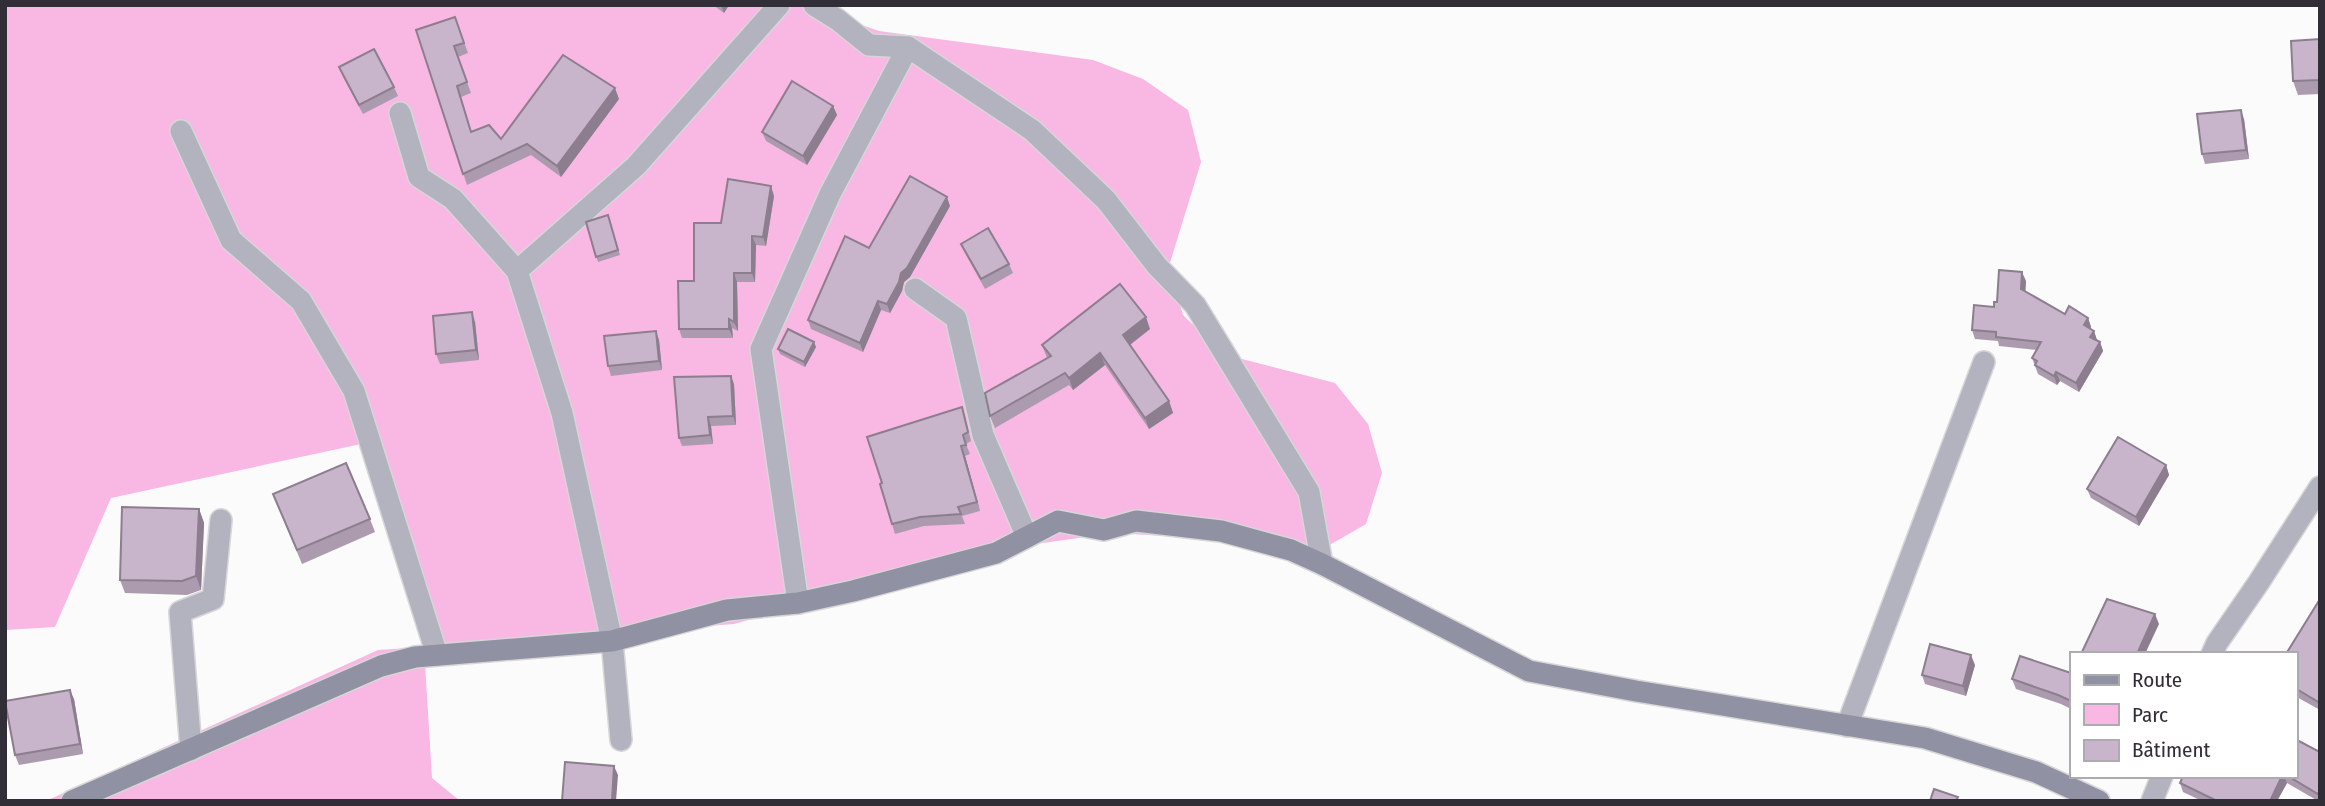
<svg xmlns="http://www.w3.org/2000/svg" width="2325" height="806" viewBox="0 0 2325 806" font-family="'Fira Sans Condensed',sans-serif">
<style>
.green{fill:#f9b7e4}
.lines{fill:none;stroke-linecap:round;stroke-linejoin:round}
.street-casing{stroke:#d7d6d8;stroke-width:24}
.secondary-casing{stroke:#d7d6d8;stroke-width:24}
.street{stroke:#b3b3c0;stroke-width:21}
.secondary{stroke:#9091a2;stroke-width:21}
.wall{fill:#ac9baf}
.shaded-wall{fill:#8c7e8e}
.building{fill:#c8b4cb;stroke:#8c7e8e;stroke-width:2}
</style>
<rect width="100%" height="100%" fill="#fbfbfb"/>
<path class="green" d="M 5,5 L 805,5 L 879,31 L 1093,60 L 1143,79 L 1188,110 L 1201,162 L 1169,266 L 1183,315 L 1223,354 L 1335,383 L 1368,424 L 1382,473 L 1366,524 L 1319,551 L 1303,566 L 1233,540 L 1114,533 L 1014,547 L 734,624 L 424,647 L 432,778 L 460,801 L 46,801 L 378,650 L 423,647 L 361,444 L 111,498 L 55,627 L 5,630 Z"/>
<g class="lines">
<defs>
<g id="street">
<path d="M 814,5 L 838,20 L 869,45 L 908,47 L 1032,130 L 1106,200 L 1157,266 L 1195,305 L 1309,492 L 1322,564"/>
<path d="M 400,113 L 419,177 L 453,199 L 517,271 L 562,413 L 612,641 L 621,740"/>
<path d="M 181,131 L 231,240 L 301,301 L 354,391 L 437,655"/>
<path d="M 517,271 L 636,166 L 779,5"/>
<path d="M 915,289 L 956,318 L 983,435 L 1027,537"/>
<path d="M 798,603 L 761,349 L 830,194 L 908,47"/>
<path d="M 2212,654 L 2217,643 L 2259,582 L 2320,487"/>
<path d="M 1847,726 L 1984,362"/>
<path d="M 191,750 L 180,612 L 213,599 L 221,520"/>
<path d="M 2152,801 L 2162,776"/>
</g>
<path id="secondary" d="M 72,801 L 381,666 L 415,657 L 612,641 L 727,610 L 798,603 L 853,591 L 996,553 L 1058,521 L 1104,530 L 1136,521 L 1221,531 L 1291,550 L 1322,564 L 1529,671 L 1636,691 L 1925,738 L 2036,772 L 2099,801"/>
</defs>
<use href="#street" class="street-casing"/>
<use href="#secondary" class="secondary-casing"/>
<use href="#street" class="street"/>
<use href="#secondary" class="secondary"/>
</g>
<g class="wall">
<path d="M 713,5 L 729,5 L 724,13 Z"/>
<path d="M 455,17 L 468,53 L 458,57 L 471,93 L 461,97 L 471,132 L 501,139 L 619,99 L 561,177 L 531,155 L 467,185 L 416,30 Z"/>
<path d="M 2320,39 L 2320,94 L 2298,95 L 2293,81 Z"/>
<path d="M 339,67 L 394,87 L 398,96 L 363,114 L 343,77 Z"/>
<path d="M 833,106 L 837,115 L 807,165 L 766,141 L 762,132 Z"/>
<path d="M 2244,119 L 2249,159 L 2205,164 L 2202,154 Z"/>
<path d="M 774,196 L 766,246 L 756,245 L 755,282 L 737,282 L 738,331 L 732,328 L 733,338 L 682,338 L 679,329 L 694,281 L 721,223 Z"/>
<path d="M 950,206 L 910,277 L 904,282 L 902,291 L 890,313 L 881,310 L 863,352 L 811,329 L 808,320 L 869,248 Z"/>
<path d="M 608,215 L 620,255 L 598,262 L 586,222 Z"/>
<path d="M 961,244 L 1009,264 L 1013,273 L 985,289 L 965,253 Z"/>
<path d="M 2026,281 L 2025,292 L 2065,314 L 2088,318 L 2091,327 L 2090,329 L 2094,331 L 2097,341 L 2100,342 L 2103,351 L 2079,392 L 2060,381 L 2057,385 L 2038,374 L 2032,358 L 2037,350 L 1999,346 L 1998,341 L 1975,339 L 1972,330 L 1997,302 Z"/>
<path d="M 475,322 L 479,360 L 440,364 L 436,354 Z"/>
<path d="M 1150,329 L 1130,345 L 1169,401 L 1173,413 L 1149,429 L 1105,365 L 1073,390 L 1069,385 L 995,428 L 990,416 L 1047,358 L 1042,345 Z"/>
<path d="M 659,340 L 662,370 L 611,376 L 608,366 Z"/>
<path d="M 816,347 L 805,367 L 780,354 L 778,349 Z"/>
<path d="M 734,384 L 736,425 L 711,426 L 713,444 L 682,446 L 679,438 Z"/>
<path d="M 965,416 L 971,441 L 966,444 L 970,454 L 965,456 L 980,511 L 962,516 L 965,524 L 924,526 L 895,534 L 892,524 L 882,483 Z"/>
<path d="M 2166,465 L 2169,475 L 2139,526 L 2091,498 L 2087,489 Z"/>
<path d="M 273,494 L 370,519 L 375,532 L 302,564 Z"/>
<path d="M 199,509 L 204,523 L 201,590 L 187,595 L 125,593 L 120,580 Z"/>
<path d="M 2320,599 L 2320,710 L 2295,696 L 2295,654 Z"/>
<path d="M 1975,665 L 1966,696 L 1925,684 L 1922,675 Z"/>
<path d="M 2071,673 L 2071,709 L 2061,704 L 2016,689 L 2012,679 Z"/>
<path d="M 74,699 L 83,754 L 19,765 L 15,755 Z"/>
<path d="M 2320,752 L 2320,801 L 2318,801 L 2287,783 L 2277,801 L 2202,801 L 2183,792 L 2180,783 L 2183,776 L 2295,776 Z"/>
</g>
<g class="shaded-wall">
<path d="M 721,5 L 729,5 L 724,13 Z"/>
<path d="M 615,88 L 619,99 L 561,177 L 557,166 Z"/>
<path d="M 833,106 L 837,115 L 807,165 L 803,156 Z"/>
<path d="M 2241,110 L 2244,119 L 2249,159 L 2246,150 Z"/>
<path d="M 771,186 L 774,196 L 766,246 L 763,237 Z"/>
<path d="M 947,197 L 950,206 L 910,277 L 904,282 L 902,291 L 890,313 L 887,304 L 901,273 Z"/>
<path d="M 752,236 L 756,245 L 755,282 L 752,273 Z"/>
<path d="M 2022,272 L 2026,281 L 2025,298 L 2021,289 Z"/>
<path d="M 734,273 L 737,282 L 738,331 L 734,322 Z"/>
<path d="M 878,301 L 881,310 L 863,352 L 860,343 Z"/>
<path d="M 472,312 L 475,322 L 479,360 L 476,350 Z"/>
<path d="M 1146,317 L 1150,329 L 1127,347 L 1123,335 Z"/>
<path d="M 2088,318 L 2091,327 L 2087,334 L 2084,325 Z"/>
<path d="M 729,319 L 732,328 L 733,338 L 729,329 Z"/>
<path d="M 656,331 L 659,340 L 662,370 L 659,361 Z"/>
<path d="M 2094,331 L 2097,340 L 2093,346 L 2090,337 Z"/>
<path d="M 814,342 L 816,347 L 805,367 L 804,362 Z"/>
<path d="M 2100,342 L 2103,351 L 2079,392 L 2076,383 Z"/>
<path d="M 1100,353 L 1105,365 L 1073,390 L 1069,378 Z"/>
<path d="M 2056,372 L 2060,381 L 2057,385 L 2054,376 Z"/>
<path d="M 731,376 L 734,384 L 736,425 L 733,416 Z"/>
<path d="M 1169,401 L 1173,413 L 1149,429 L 1145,418 Z"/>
<path d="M 708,417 L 711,426 L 713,444 L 710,435 Z"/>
<path d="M 961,446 L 965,456 L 980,511 L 977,502 Z"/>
<path d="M 2166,465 L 2169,475 L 2139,526 L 2136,517 Z"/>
<path d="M 199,509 L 204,523 L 201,590 L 196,576 Z"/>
<path d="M 2155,614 L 2159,624 L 2145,654 L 2137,654 Z"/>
<path d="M 1971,655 L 1975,665 L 1966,696 L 1963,686 Z"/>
<path d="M 70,690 L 74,699 L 83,754 L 80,744 Z"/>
<path d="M 614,766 L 618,775 L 616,801 L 612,801 Z"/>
<path d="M 2282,776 L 2284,776 L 2287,783 L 2277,801 L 2270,801 Z"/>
</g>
<g class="building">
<path d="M 455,17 L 464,43 L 454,46 L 467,82 L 457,86 L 471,132 L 489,125 L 501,139 L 563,55 L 615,88 L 557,166 L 527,144 L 463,174 L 416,30 Z"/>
<path d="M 2320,39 L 2320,80 L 2293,81 L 2291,41 Z"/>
<path d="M 374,49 L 394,87 L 359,105 L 339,67 Z"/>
<path d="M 792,81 L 833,106 L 803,156 L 762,132 Z"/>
<path d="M 2241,110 L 2246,150 L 2202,154 L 2197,114 Z"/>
<path d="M 910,176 L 947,197 L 907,268 L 901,273 L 899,282 L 887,304 L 878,301 L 860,343 L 808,320 L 845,236 L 869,248 Z"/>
<path d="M 728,179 L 771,186 L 763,237 L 752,236 L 752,273 L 734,273 L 734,322 L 729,319 L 729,329 L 679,329 L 678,281 L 694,281 L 694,223 L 721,223 Z"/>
<path d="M 608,215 L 618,250 L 596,257 L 586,222 Z"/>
<path d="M 988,228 L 1009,264 L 981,279 L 961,244 Z"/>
<path d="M 1999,270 L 2022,272 L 2021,289 L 2065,314 L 2069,306 L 2088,318 L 2084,325 L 2094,331 L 2090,337 L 2100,342 L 2076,383 L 2056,372 L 2054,376 L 2035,365 L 2037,361 L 2032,358 L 2041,342 L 1996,337 L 1996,332 L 1972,330 L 1974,305 L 1994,307 L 1994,302 L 1997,302 Z"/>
<path d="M 1120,284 L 1146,317 L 1123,335 L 1169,401 L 1145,418 L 1100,353 L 1069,378 L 1065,373 L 990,416 L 985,393 L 1051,356 L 1042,345 Z"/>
<path d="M 472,312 L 476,350 L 436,354 L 433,316 Z"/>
<path d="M 788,329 L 814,342 L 804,362 L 778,349 Z"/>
<path d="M 656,331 L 659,361 L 608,366 L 604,336 Z"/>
<path d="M 731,376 L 733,416 L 708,417 L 710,435 L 679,438 L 674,377 Z"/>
<path d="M 962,407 L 968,432 L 963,435 L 966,445 L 961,446 L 977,502 L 958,507 L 961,514 L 920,517 L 892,524 L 880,484 L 882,483 L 867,437 Z"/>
<path d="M 2118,437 L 2166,465 L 2136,517 L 2087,489 Z"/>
<path d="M 346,463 L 370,519 L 297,550 L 273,494 Z"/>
<path d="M 122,507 L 199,509 L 196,576 L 182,581 L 120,580 Z"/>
<path d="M 2107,599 L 2155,614 L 2137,654 L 2081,654 Z"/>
<path d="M 2320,599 L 2320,703 L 2295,688 L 2295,654 L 2286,654 Z"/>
<path d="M 1930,644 L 1971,655 L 1963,686 L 1922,675 Z"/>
<path d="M 2020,656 L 2071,673 L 2071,701 L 2058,695 L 2012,679 Z"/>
<path d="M 70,690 L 80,744 L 15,755 L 5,701 Z"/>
<path d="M 2295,739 L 2320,752 L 2320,790 L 2318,794 L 2288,776 L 2295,776 Z"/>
<path d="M 565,762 L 614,766 L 612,801 L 562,801 Z"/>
<path d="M 2183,776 L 2282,776 L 2270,801 L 2217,801 L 2180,783 Z"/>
<path d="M 1934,789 L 1958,797 L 1956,801 L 1930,801 Z"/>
</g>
<rect width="2325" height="806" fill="none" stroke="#322e38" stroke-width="14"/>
<rect x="2070" y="652" width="228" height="126" fill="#ffffff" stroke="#adabaf" stroke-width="2"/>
<rect x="2084" y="675" width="35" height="10" fill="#9091a2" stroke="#adabaf" stroke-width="2"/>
<text x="2132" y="687" font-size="21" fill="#322e38">Route</text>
<rect x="2084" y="704" width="35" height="21" fill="#f9b7e4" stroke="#adabaf" stroke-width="2"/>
<text x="2132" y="722" font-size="21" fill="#322e38">Parc</text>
<rect x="2084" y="740" width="35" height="21" fill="#c8b4cb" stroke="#adabaf" stroke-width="2"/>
<text x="2132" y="757" font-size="21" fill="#322e38">Bâtiment</text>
</svg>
